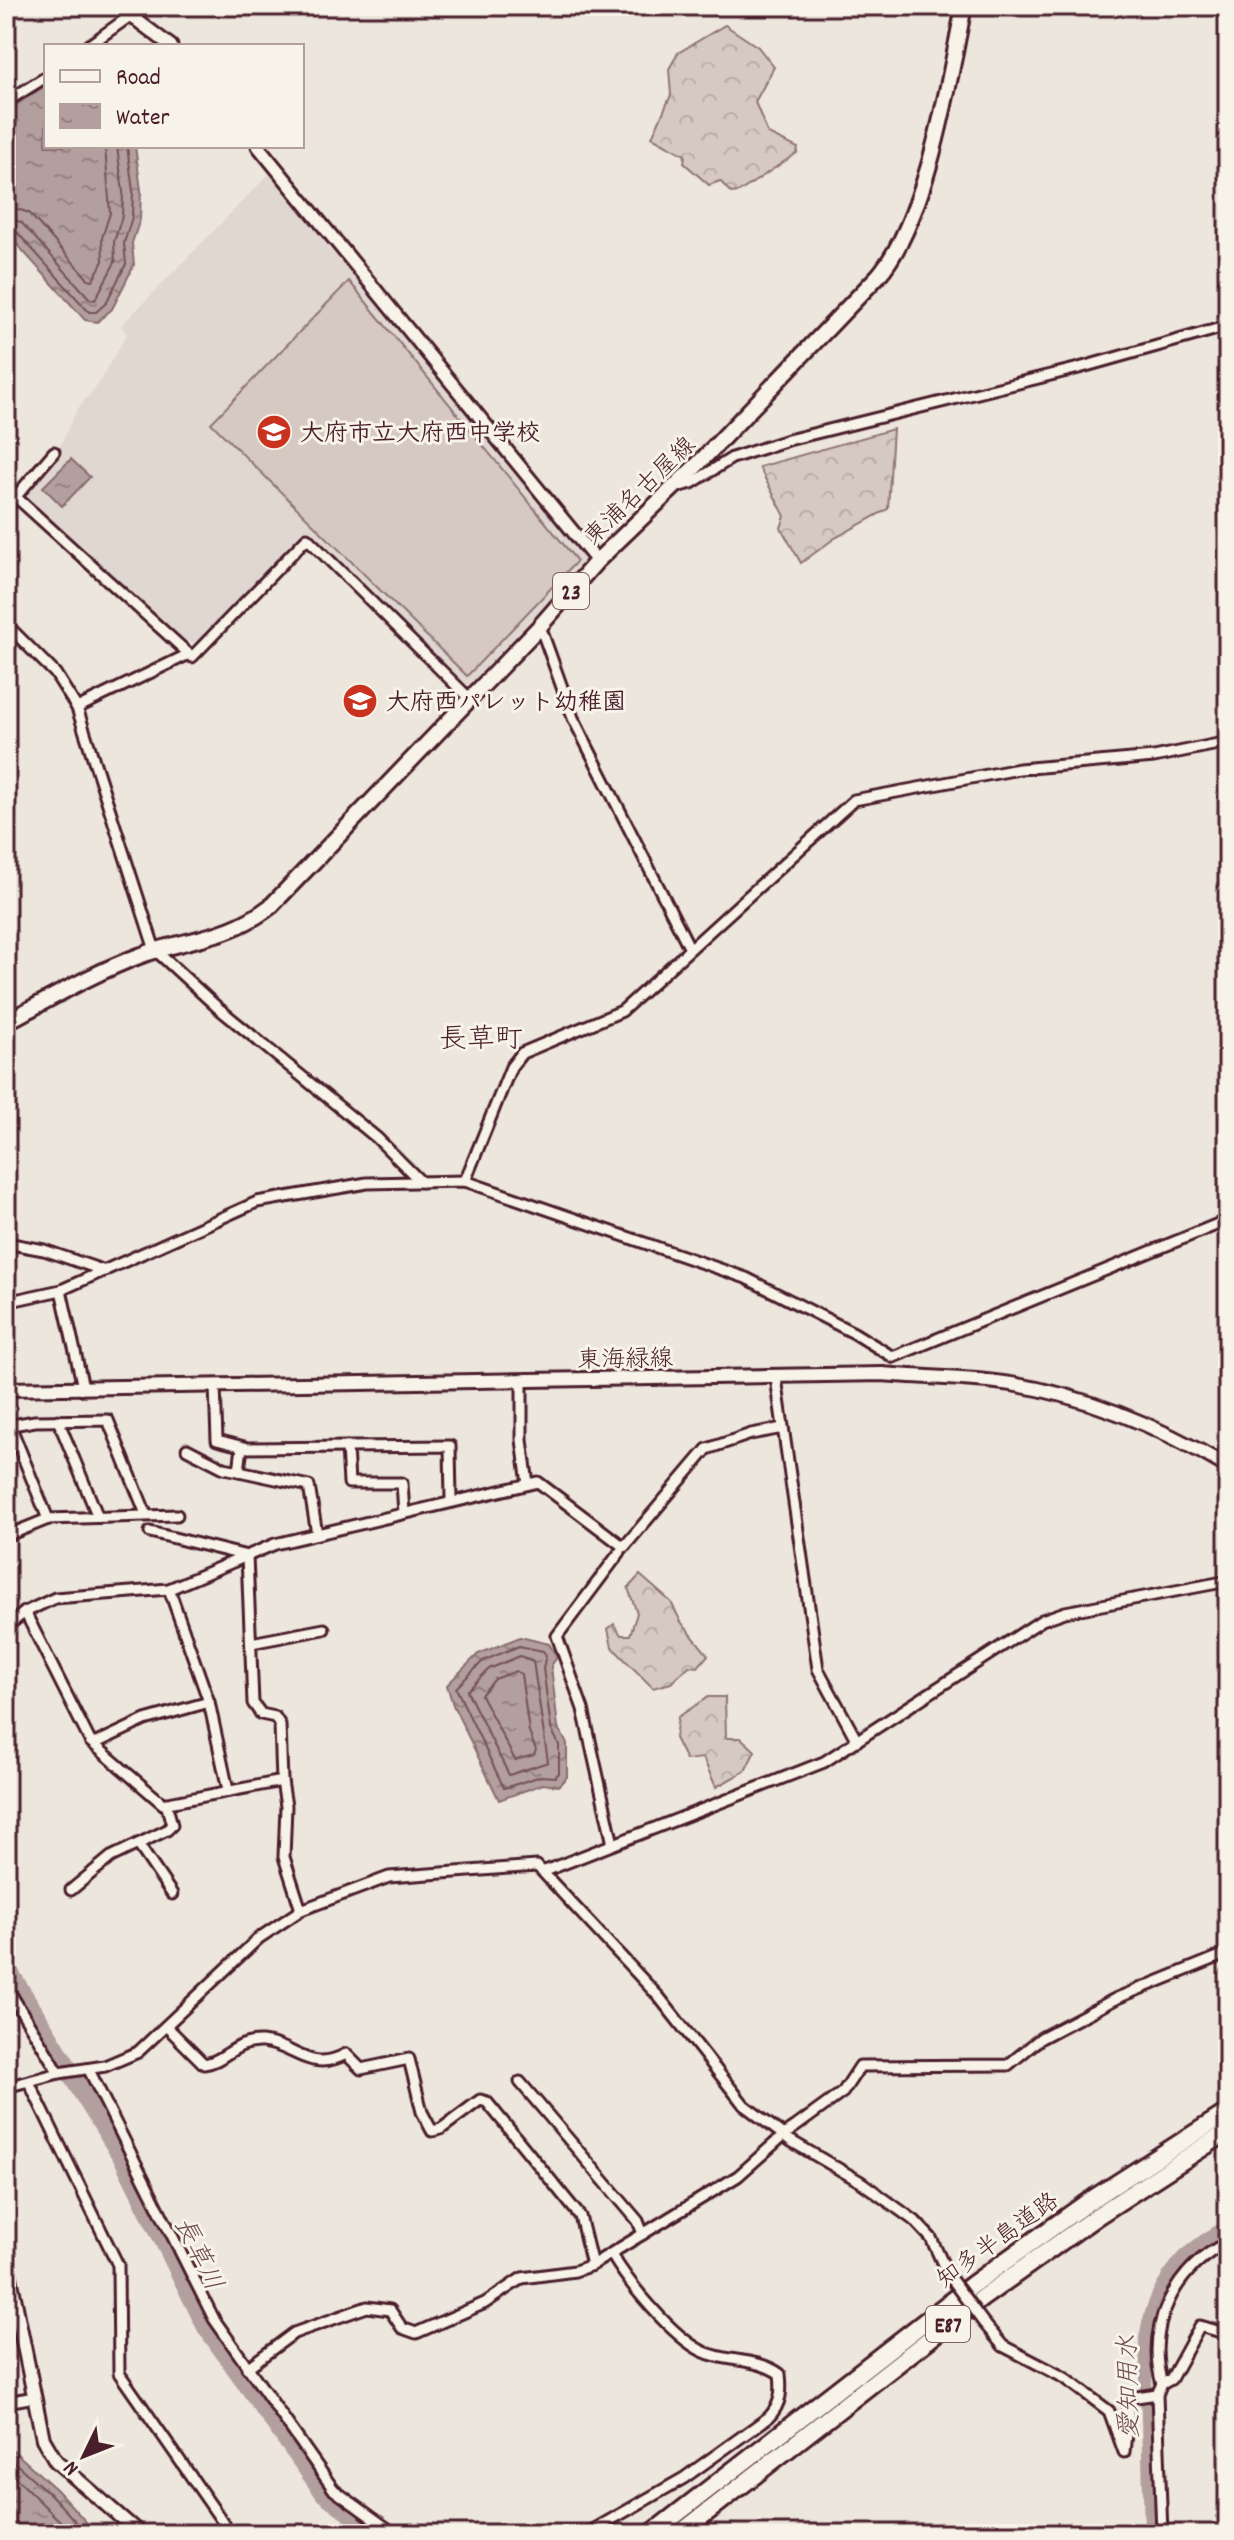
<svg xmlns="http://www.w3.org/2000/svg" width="1234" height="2540" viewBox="0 0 1234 2540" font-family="Dekko,'Klee One',sans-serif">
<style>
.built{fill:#e0d7d0}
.forest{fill:url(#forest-crowns);stroke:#907476;stroke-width:2}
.garden{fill:#d5c9c2;stroke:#907476;stroke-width:2}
.water{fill:url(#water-ripples);stroke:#896c6f;stroke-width:2}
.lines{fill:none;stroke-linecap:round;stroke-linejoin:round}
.shore{stroke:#745259;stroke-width:2}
.canal{stroke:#b39f9d;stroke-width:12}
.river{stroke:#b39f9d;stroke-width:20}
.minor-casing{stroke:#4a1f2b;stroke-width:15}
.tertiary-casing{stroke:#4a1f2b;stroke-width:17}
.secondary-casing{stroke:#4a1f2b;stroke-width:18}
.primary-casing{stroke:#4a1f2b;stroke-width:20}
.motorway-casing{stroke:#4a1f2b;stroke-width:22}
.minor{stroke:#f7f3e8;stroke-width:9}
.tertiary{stroke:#f7f3e8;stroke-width:11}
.secondary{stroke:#f7f3e8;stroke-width:12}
.primary{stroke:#f7f3e8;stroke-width:14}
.motorway{stroke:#f7f3e8;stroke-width:16}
.minor-bridge-casing{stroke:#4a1f2b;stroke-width:15;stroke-linecap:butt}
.minor-bridge{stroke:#f7f3e8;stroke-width:9}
.labels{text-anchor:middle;stroke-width:6;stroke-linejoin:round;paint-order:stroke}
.shield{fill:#f7f3e8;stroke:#7e5f64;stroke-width:2}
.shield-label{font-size:22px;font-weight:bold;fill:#4a1f2b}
.poi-label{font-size:24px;font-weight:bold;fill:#4a1f2b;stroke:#f7f3e8;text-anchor:start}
.street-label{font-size:24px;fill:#4a1f2b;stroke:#f7f3e8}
.water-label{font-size:26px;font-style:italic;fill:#6f4c53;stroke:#f7f3e8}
.quarter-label{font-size:28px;fill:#4a1f2b;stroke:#f7f3e8}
</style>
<defs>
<pattern id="forest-crowns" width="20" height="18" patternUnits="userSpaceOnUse" patternTransform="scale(2)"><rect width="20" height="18" fill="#d5c9c2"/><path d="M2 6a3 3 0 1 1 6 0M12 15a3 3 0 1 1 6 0" fill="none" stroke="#b8aca7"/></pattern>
<pattern id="water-ripples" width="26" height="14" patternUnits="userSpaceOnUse" patternTransform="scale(2)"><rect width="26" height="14" fill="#b39f9d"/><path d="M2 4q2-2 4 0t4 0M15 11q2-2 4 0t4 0" fill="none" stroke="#948180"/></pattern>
</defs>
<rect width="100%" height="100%" fill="#ece6dd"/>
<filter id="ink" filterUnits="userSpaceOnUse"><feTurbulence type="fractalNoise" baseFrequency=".0125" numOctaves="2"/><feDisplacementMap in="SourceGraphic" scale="16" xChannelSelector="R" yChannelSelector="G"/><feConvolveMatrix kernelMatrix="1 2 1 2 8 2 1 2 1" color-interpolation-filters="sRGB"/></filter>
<g filter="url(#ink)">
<path class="built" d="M 270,173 L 586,560 L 470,685 L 465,684 L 308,531 L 199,643 L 181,641 L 27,501 L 26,490 L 57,454 L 76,411 L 96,387 L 127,334 L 121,326 Z"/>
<g class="forest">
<path d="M 725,25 L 758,47 L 774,67 L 755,102 L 768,134 L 798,148 L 797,153 L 739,192 L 731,193 L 720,181 L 709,185 L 684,163 L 685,155 L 652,137 L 671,95 L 669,69 L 678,53 Z"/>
<path d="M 893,429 L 888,509 L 835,538 L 801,563 L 781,528 L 785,516 L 759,467 Z"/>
<path d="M 640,1575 L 671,1602 L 681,1622 L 708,1655 L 698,1667 L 689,1666 L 671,1683 L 653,1688 L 612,1647 L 608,1629 L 614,1624 L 621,1635 L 630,1635 L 637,1613 L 628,1588 Z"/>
<path d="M 708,1697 L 725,1697 L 726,1738 L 741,1738 L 755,1751 L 745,1771 L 716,1787 L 703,1758 L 686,1760 L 675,1738 L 678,1717 Z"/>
</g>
<path class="garden" d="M 349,281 L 577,561 L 467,676 L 211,423 Z"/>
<g class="water">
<path d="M 46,85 L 46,146 L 135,146 L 141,190 L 140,219 L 132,243 L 134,265 L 112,309 L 97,322 L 85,320 L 6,232 L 6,112 Z"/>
<path d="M 71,459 L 90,477 L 62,506 L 43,487 Z"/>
<path d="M 520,1637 L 549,1644 L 557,1657 L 551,1666 L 558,1727 L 567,1744 L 567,1777 L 558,1786 L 543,1784 L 499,1800 L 453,1705 L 447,1685 L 478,1654 Z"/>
<path d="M 6,2444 L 57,2490 L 97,2534 L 6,2534 Z"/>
</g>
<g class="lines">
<g class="shore">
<path d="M 6,205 L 29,213 L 88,279 L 93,280 L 103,261 L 102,238 L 110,213 L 105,146"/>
<path d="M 6,218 L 21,222 L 90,299 L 95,300 L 115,262 L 114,242 L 122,216 L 123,192 L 117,146"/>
<path d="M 6,228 L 15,230 L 89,312 L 96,312 L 106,303 L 126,264 L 124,243 L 132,217 L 133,191 L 127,146"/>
<path d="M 519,1646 L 543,1651 L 546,1655 L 543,1668 L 551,1728 L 559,1745 L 559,1773 L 555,1777 L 541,1776 L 504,1788 L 456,1688 L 483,1661 Z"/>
<path d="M 520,1656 L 533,1661 L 548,1762 L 509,1775 L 467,1691 L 489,1669 Z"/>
<path d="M 516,1671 L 521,1674 L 529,1732 L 536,1750 L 534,1755 L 515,1760 L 481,1695 L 495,1679 Z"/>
<path d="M 6,2455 L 51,2495 L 87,2534"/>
<path d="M 6,2468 L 73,2534"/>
</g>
<path class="canal" d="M 1150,2534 L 1145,2338 C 1153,2286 1181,2249 1228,2226"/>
<path class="river" d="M 6,1968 L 124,2159 L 207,2327 L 325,2493 L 381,2534"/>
<defs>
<g id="minor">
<path d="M 88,46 L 144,6"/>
<path d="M 6,102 L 46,77"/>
<path d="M 677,487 L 692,483 L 732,458 L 788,440 L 1079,368 L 1228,326"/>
<path d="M 16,497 L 189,654"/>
<path d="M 6,508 L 54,452"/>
<path d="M 6,624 L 55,673 L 77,708 L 155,950 L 217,1007 L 377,1138 L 421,1182"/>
<path d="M 540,626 L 573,718 L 689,947"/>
<path d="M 77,708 L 189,654 L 192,657 L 307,538 L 469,698"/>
<path d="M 465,1181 L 511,1067 L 522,1053 L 622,1011 L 854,800 L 1019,769 L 1154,757 L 1228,742"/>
<path d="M 6,1243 L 44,1250 L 105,1271"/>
<path d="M 61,1290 L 83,1387"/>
<path d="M 6,1302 L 61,1290 L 257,1202 L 367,1183 L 465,1181 L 746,1278 L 854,1333 L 893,1357"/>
<path d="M 893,1357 L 1228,1220"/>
<path d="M 776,1378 L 818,1669 L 857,1741"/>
<path d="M 522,1382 L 522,1440 L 528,1484"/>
<path d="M 215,1386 L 217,1440 L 248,1448 L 450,1446 L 451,1500"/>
<path d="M 58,1420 L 98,1517"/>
<path d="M 10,1425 L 48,1519"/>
<path d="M 6,1426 L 35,1421 L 108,1420 L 146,1514"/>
<path d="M 242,1447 L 239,1471 L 309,1486 L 317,1534"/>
<path d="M 347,1447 L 349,1483 L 402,1483 L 404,1513"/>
<path d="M 187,1449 L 224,1468 L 239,1471"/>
<path d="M 150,1532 L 247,1556 L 253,1703 L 261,1714 L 275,1717 L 280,1725 L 282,1781"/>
<path d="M 6,1536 L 48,1519 L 177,1515"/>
<path d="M 169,1589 L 209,1702"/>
<path d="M 25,1612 L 90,1741 L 163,1804 L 282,1781 L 286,1806 L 284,1857 L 301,1910"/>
<path d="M 6,1627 L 25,1612 L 55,1598 L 169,1589 L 275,1544 L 538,1482 L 624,1547 L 707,1449 L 751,1434 L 783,1428"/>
<path d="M 251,1643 L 324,1629"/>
<path d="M 94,1744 L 145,1720 L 209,1702 L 228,1790"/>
<path d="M 138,1844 L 172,1894"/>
<path d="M 613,1844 L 583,1709 L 557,1636 L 620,1552"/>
<path d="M 545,1871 L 824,1762 L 1042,1620 L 1065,1612 L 1228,1581"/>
<path d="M 71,1890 L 111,1857 L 167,1830 L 172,1825 L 166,1803"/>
<path d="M 6,1986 L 59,2073"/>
<path d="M 166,2026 L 204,2064 C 225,2062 235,2040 262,2042 C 295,2045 309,2074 346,2054 L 361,2069 L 409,2059 L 422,2112 L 432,2131 L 441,2129 L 480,2100 L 487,2102 L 580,2216 L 592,2265"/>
<path d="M 89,2070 L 214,2319 L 334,2490 L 395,2534"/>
<path d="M 29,2082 L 118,2265 L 119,2373 L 231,2534"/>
<path d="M 520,2082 L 638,2221 L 643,2234"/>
<path d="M 6,2087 L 59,2073 L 105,2066 L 138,2052 L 259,1938 L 301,1910 L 389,1877 L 537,1866 L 659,1997 L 744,2105 L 791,2141 L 861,2182 L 915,2221 L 931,2238 L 948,2275"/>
<path d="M 983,2322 L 1003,2346 L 1065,2378 L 1109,2411 L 1124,2452 L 1130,2398 L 1157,2394"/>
<path d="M 247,2368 L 294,2333 L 367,2307 L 390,2310 L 402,2328 L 416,2333 L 485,2303 L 522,2278 L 575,2271 L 592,2265 L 738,2176 L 784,2135 L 843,2092 L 860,2066 L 1008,2065 L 1041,2038 L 1117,1998 L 1228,1953"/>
<path d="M 1162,2384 C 1145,2326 1175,2268 1228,2242"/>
<path d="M 6,2402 L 35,2397"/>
<path d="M 586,2534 L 684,2478 L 769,2417 C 781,2404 782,2392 780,2374 C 757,2357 726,2363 702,2351 C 672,2336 629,2284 612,2255"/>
<path d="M 1162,2534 L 1157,2394 L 1162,2384 L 1171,2379 L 1200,2326 L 1228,2334"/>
</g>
<g id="tertiary">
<path d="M 118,6 L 171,46"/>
<path d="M 258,146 L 597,561"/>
</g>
<g id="secondary">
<path d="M 6,1389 L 883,1374 C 925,1378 970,1377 1011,1384 C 1087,1396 1162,1428 1228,1467"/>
<path d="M 6,2258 L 43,2439 L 56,2461 L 140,2534"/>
</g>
<path id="primary" d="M 6,1022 C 50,999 93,973 139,956 C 187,938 229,939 271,906 L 540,626 L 597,561 L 697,465 L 878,276 C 927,220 949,81 964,6"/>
<g id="motorway">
<path d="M 651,2534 L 972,2285 L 1088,2202 L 1228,2112"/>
<path d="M 679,2534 L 982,2298 L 1097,2216 L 1228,2131"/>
</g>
</defs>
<use href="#minor" class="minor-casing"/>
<use href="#tertiary" class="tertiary-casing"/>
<use href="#secondary" class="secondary-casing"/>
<use href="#primary" class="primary-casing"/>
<use href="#motorway" class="motorway-casing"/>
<use href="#minor" class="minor"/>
<use href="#tertiary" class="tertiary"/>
<use href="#secondary" class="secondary"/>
<use href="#primary" class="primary"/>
<use href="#motorway" class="motorway"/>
<defs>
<path id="minor-bridge" d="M 948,2275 L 983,2322"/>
</defs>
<use href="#minor-bridge" class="minor-bridge-casing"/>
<use href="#minor-bridge" class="minor-bridge"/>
</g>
</g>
<defs>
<symbol id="school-disc" viewBox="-11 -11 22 22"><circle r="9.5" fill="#c8321e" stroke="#f7f3e8"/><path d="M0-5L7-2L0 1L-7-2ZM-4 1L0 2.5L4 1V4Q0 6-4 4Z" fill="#fff"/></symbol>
</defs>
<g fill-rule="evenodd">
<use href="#school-disc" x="254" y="412" width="40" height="40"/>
<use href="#school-disc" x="340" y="681" width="40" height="40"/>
</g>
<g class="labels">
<g class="shield">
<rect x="553" y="573" width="36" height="36" rx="6"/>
<rect x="926" y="2306" width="44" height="36" rx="6"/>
</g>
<g class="shield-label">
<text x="571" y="599">23</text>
<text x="948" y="2332">E87</text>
</g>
<g class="poi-label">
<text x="300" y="440">大府市立大府西中学校</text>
<text x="386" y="709">大府西パレット幼稚園</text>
</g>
<g class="street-label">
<text transform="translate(639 490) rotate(-44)" y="8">東浦名古屋線</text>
<text transform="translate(625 1358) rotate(-1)" y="8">東海緑線</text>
<text transform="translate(997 2239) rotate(-36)" y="8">知多半島道路</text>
</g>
<g class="water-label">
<text transform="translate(200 2253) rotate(64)" y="9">長草川</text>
<text transform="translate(1127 2387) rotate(-91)" y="9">愛知用水</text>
</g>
<g class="quarter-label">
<text x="481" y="1047">長草町</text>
</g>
</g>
<rect width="1234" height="2540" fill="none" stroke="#f7f3e8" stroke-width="32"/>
<rect x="16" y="16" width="1202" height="2508" fill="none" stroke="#4a1f2b" stroke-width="3" filter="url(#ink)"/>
<rect x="44" y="44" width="260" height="104" fill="#f7f3e8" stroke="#b29e9c" stroke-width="2"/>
<rect x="60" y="70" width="40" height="12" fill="#f7f3e8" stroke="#b29e9c" stroke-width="2"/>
<text x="116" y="84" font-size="24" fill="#4a1f2b">Road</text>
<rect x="60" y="104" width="40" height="24" fill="url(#water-ripples)" stroke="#b29e9c" stroke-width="2"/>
<text x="116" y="124" font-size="24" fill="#4a1f2b">Water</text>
<g transform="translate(84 2456) rotate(227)" stroke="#f7f3e8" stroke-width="6" paint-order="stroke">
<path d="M0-6L14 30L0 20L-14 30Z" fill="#4a1f2b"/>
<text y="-12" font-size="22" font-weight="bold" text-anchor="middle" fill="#4a1f2b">N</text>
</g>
</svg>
